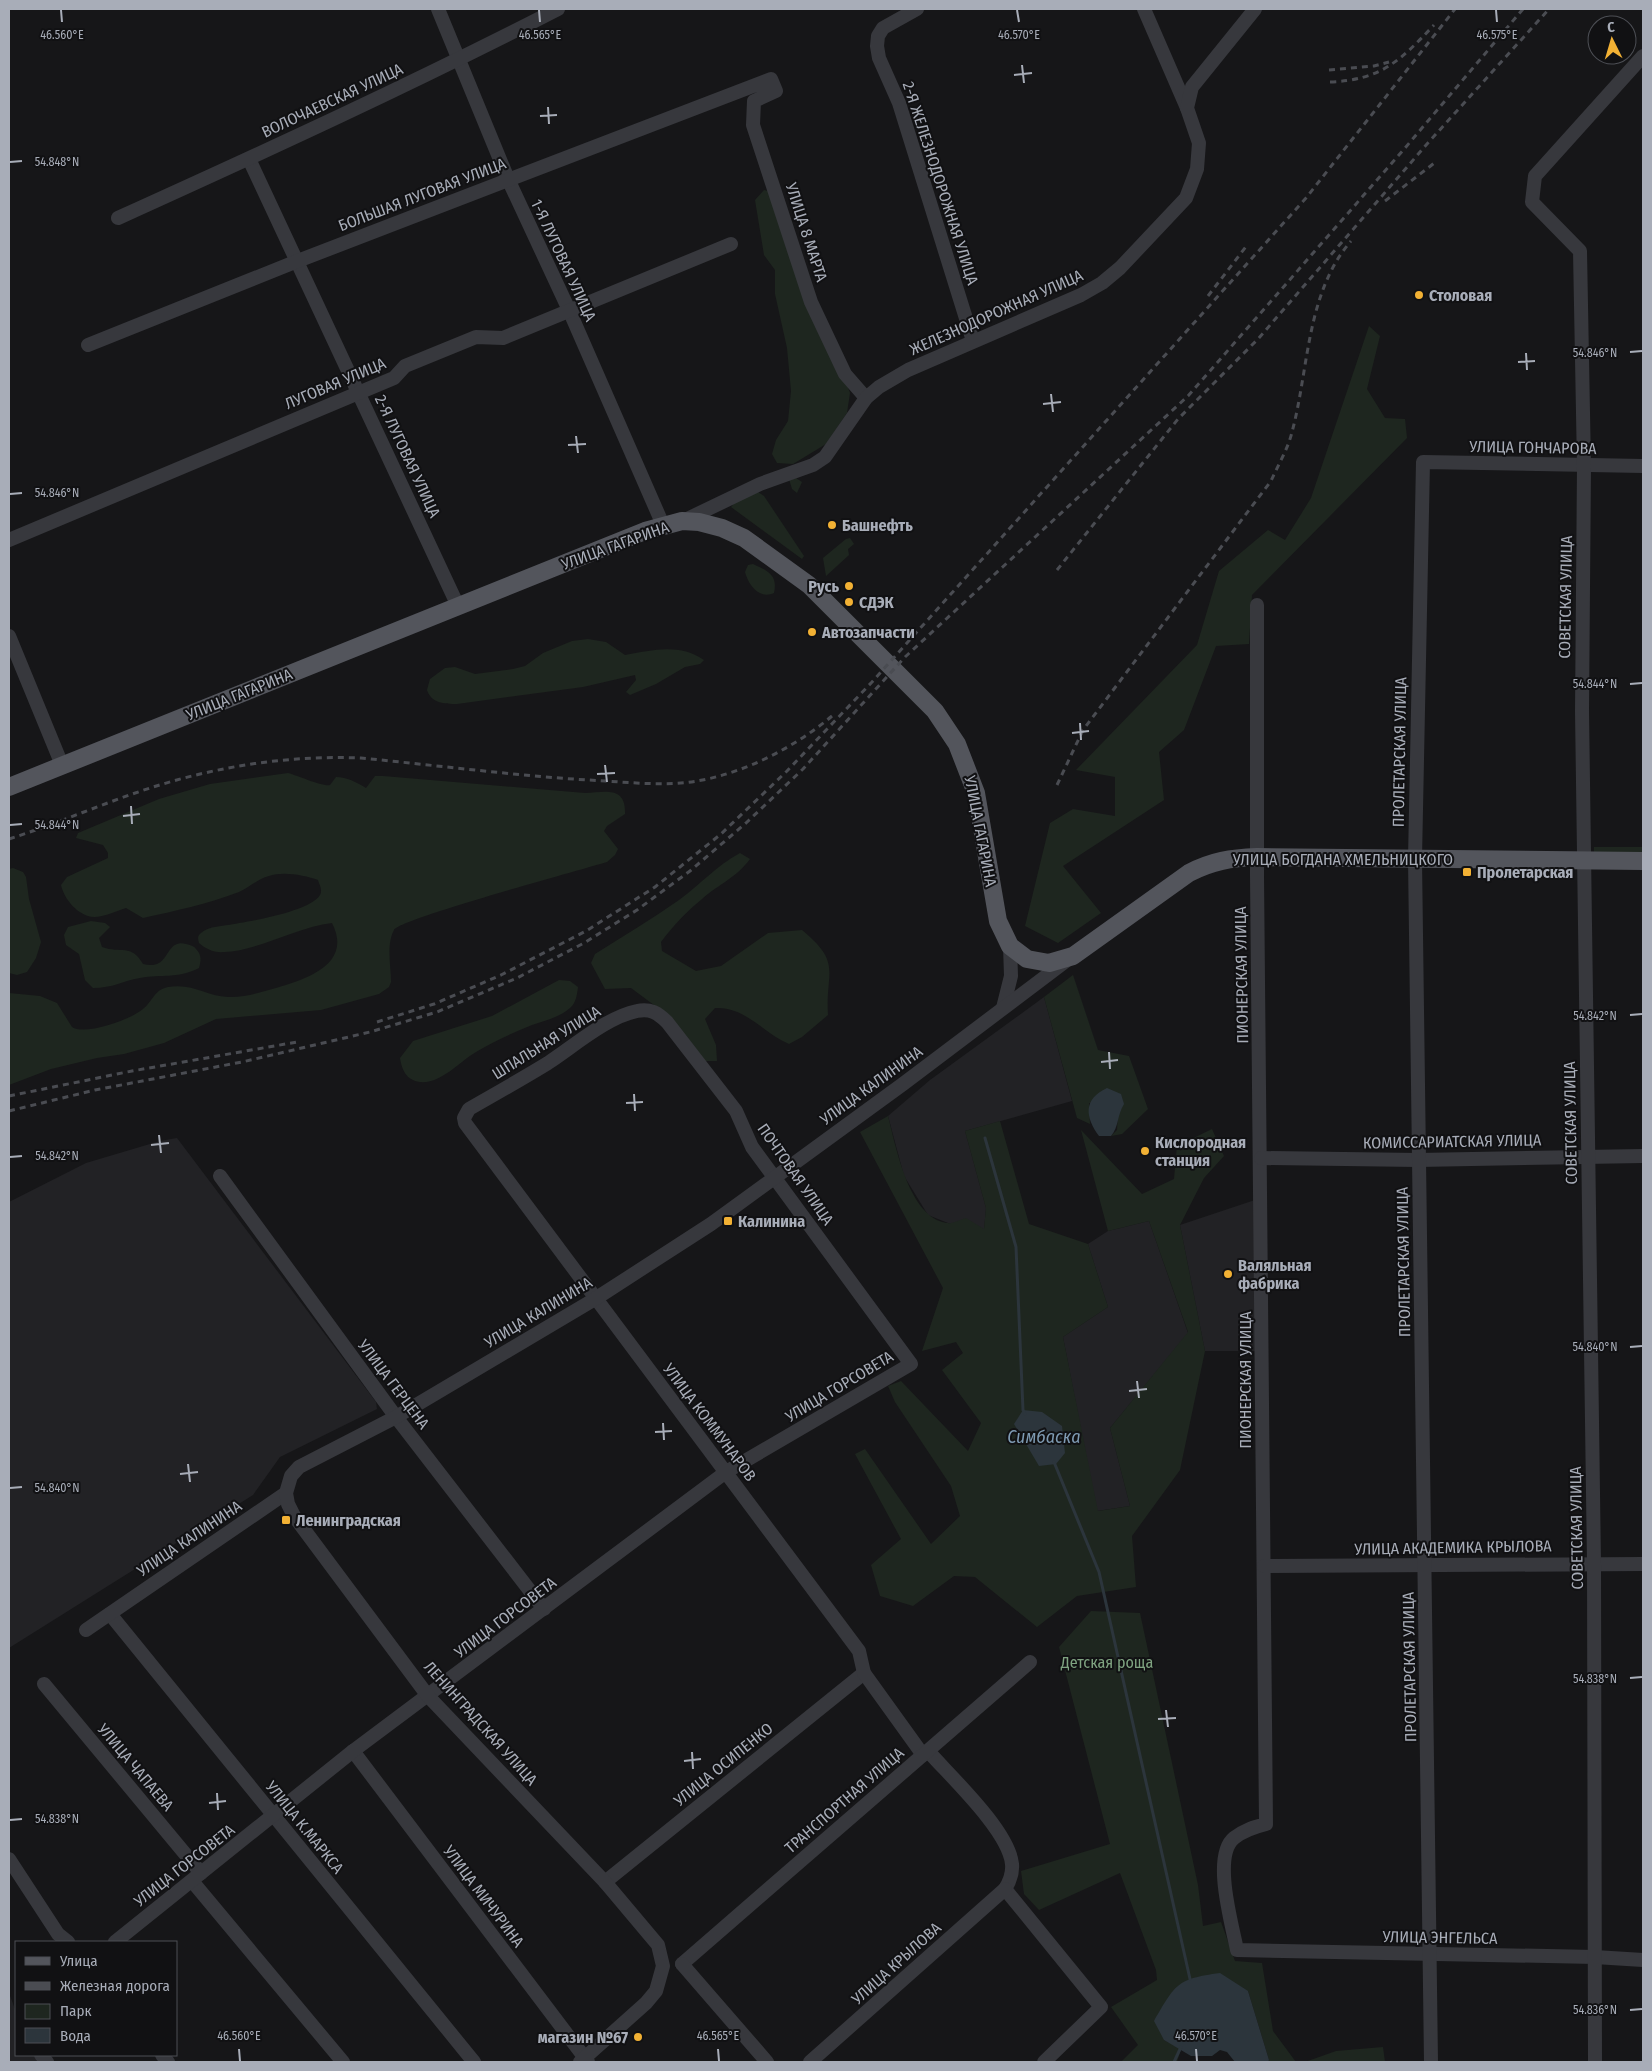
<svg xmlns="http://www.w3.org/2000/svg" width="1652" height="2071" viewBox="0 0 1652 2071" font-family="'Fira Sans Condensed',sans-serif">
<style>
.built{fill:#222225}
.green{fill:#1e261f}
.water{fill:#2c353c}
.lines{fill:none;stroke-linecap:round;stroke-linejoin:round}
.stream{stroke:#2c353c;stroke-width:3}
.minor{stroke:#37383d;stroke-width:14}
.major{stroke:#53555c;stroke-width:18}
.rail{stroke:#4a4c52;stroke-width:3;stroke-dasharray:6 5;stroke-linecap:butt}
.ticks{fill:none;stroke:#a8adb8;stroke-width:2}
.poi-dot{fill:#f2b134;stroke:#111113;stroke-width:2}
.labels{text-anchor:middle;stroke-width:4;stroke-linejoin:round;paint-order:stroke}
.street-label{font-size:16px;fill:#a8adb8;stroke:#111113}
.poi-label{font-size:16px;font-weight:bold;fill:#a8adb8;stroke:#111113;text-anchor:start}
.park-label{font-size:16px;fill:#7fa381;stroke:#111113}
.water-label{font-size:18px;font-style:italic;fill:#7f9bb3;stroke:#111113}
.ticks-label{font-size:12px;text-anchor:middle;fill:#a8adb8;stroke:#111113;stroke-width:4;stroke-linejoin:round;paint-order:stroke}
</style>
<rect width="100%" height="100%" fill="#161618"/>
<g class="built">
<path d="M 1044,997 L 1072,1101 L 965,1131 L 986,1208 L 984,1230 L 948,1223 L 928,1215 L 904,1176 L 888,1116 L 930,1080 Z"/>
<path d="M 177,1138 L 376,1402 L 377,1409 L 280,1457 L 253,1495 L 9,1648 L 9,1202 L 86,1163 L 160,1141 Z"/>
<path d="M 1255,1200 L 1255,1351 L 1205,1351 L 1180,1225 Z"/>
<path d="M 1149,1221 L 1188,1333 L 1110,1428 L 1130,1506 L 1097,1511 L 1063,1337 L 1108,1307 L 1088,1244 L 1108,1231 Z"/>
<path d="M 9,1993 L 16,2012 L 16,2055 L 34,2055 L 37,2062 L 9,2062 Z"/>
</g>
<g class="green">
<path d="M 764,190 L 777,193 L 850,393 L 847,413 L 826,444 L 793,464 L 777,463 L 772,454 L 776,440 L 788,421 L 791,391 L 787,348 L 775,294 L 775,270 L 764,255 L 755,200 Z"/>
<path d="M 1369,326 L 1380,336 L 1367,389 L 1385,418 L 1405,419 L 1407,438 L 1252,595 L 1249,644 L 1216,646 L 1184,730 L 1159,752 L 1164,800 L 1063,866 L 1101,913 L 1058,943 L 1025,926 L 1050,823 L 1073,809 L 1115,816 L 1115,777 L 1076,770 L 1197,645 L 1219,571 L 1268,530 L 1285,540 L 1311,498 Z"/>
<path d="M 796,478 L 802,482 L 797,493 L 792,489 L 789,479 Z"/>
<path d="M 758,492 L 764,496 L 804,556 L 802,559 L 731,507 L 737,500 Z"/>
<path d="M 850,538 L 854,544 L 848,549 L 849,555 L 826,576 L 823,558 L 846,539 Z"/>
<path d="M 753,564 C 768,571 778,575 774,593 C 759,600 748,584 745,572 L 748,565 Z"/>
<path d="M 588,639 L 606,642 L 625,655 C 652,650 680,643 704,660 L 700,664 L 685,667 L 656,684 L 630,695 L 626,692 L 636,680 L 635,675 L 583,687 L 457,704 C 444,704 431,703 427,690 L 430,679 L 445,668 L 455,667 L 475,674 L 513,669 L 525,666 L 543,653 L 572,641 Z"/>
<path d="M 288,773 C 299,776 323,787 330,785 L 336,777 C 347,777 356,782 366,788 L 375,776 L 383,776 L 585,793 C 606,792 626,786 625,814 L 607,826 L 604,831 L 618,849 L 615,855 L 607,862 C 581,870 399,919 394,930 C 386,945 391,966 391,982 L 389,987 L 379,994 L 321,1010 L 216,1019 L 164,1043 L 124,1054 L 97,1058 L 51,1069 L 9,1085 L 9,993 L 40,996 L 57,1003 L 72,1027 C 85,1036 132,1019 143,1009 C 153,1001 154,990 168,987 C 194,983 205,996 228,997 C 244,998 261,992 276,988 C 307,979 353,964 332,923 C 297,927 258,951 224,952 C 214,953 206,949 199,943 C 198,939 197,936 201,933 C 208,926 224,926 234,924 C 252,921 311,911 320,895 C 323,890 319,884 318,880 C 305,875 282,871 269,876 C 257,879 249,888 239,892 C 207,904 175,911 143,918 L 126,908 C 116,911 104,917 94,917 C 78,916 64,899 61,885 L 67,877 L 108,858 L 108,853 L 103,845 L 76,838 L 78,833 L 159,799 L 210,784 Z"/>
<path d="M 1594,847 L 1643,847 L 1643,853 L 1594,852 Z"/>
<path d="M 740,853 L 750,859 C 736,878 719,884 702,899 C 687,911 673,926 661,942 L 662,951 L 696,971 L 721,966 L 768,933 L 802,930 C 843,964 825,971 828,1015 L 802,1037 L 789,1044 C 763,1033 745,1006 715,1008 L 705,1019 L 716,1045 L 717,1061 L 701,1061 L 662,1011 L 631,988 L 605,989 L 591,963 L 595,954 C 623,936 652,919 679,900 C 702,883 715,867 740,853 Z"/>
<path d="M 13,868 L 23,872 L 26,877 L 29,899 L 41,942 L 36,958 L 27,972 L 17,975 L 9,973 L 9,869 Z"/>
<path d="M 91,921 L 105,923 L 110,927 L 99,938 L 102,947 C 121,954 131,943 143,964 C 148,965 154,966 159,963 C 169,957 170,939 186,944 C 190,945 194,946 196,949 C 202,955 201,961 199,968 C 176,979 163,974 140,978 C 122,981 113,988 93,988 L 85,980 L 79,954 L 66,945 L 64,935 L 68,927 Z"/>
<path d="M 1073,975 L 1098,1050 L 1129,1056 L 1148,1109 L 1122,1134 L 1111,1136 L 1117,1130 L 1118,1113 L 1089,1103 L 1090,1124 L 1077,1118 L 1044,997 Z"/>
<path d="M 559,980 L 570,981 L 578,987 C 577,995 576,1003 570,1008 C 560,1017 544,1021 532,1025 C 513,1033 494,1041 476,1052 C 459,1062 441,1084 420,1082 C 406,1080 402,1070 400,1058 L 413,1041 L 492,1016 Z"/>
<path d="M 888,1116 C 896,1147 909,1218 947,1223 C 953,1224 961,1219 966,1218 L 984,1229 L 986,1208 L 965,1131 L 1000,1121 L 1029,1224 L 1088,1244 L 1108,1307 L 1063,1337 L 1098,1511 L 1130,1506 L 1110,1428 L 1188,1332 L 1149,1221 L 1108,1231 L 1081,1130 L 1142,1194 L 1174,1179 L 1177,1146 L 1212,1129 L 1224,1156 L 1204,1178 L 1180,1225 L 1205,1351 L 1180,1470 L 1132,1536 L 1136,1587 L 1077,1596 L 1037,1627 L 975,1577 L 954,1576 L 913,1606 L 880,1596 L 871,1565 L 901,1539 L 855,1454 L 865,1449 L 931,1544 L 960,1516 L 951,1486 L 895,1402 L 888,1386 L 901,1381 L 968,1451 L 981,1423 L 942,1370 L 963,1353 L 956,1342 L 922,1351 L 943,1288 L 860,1132 Z"/>
<path d="M 1091,1611 L 1140,1613 L 1198,1885 L 1203,1926 L 1221,1922 L 1235,1961 L 1262,1963 L 1273,2031 L 1296,2062 L 1268,2062 L 1269,2060 L 1248,1991 L 1164,2040 L 1181,2049 L 1177,2062 L 1121,2062 L 1138,2045 L 1111,2007 L 1157,1980 L 1156,1970 L 1120,1873 L 1039,1910 L 1024,1894 L 1021,1871 L 1110,1844 L 1059,1647 Z"/>
<path d="M 1383,2047 L 1385,2062 L 1305,2062 L 1336,2051 Z"/>
</g>
<g class="water">
<path d="M 1107,1088 L 1121,1094 L 1124,1104 C 1117,1115 1119,1127 1111,1136 L 1099,1136 C 1085,1117 1083,1099 1107,1088 Z"/>
<path d="M 1023,1410 L 1042,1412 L 1062,1426 L 1065,1453 L 1056,1464 L 1039,1466 L 1014,1424 Z"/>
<path d="M 1220,1973 L 1248,1991 L 1269,2060 L 1268,2062 L 1235,2062 L 1227,2052 L 1220,2050 L 1212,2056 L 1191,2056 L 1164,2040 L 1154,2021 C 1176,1984 1176,1979 1220,1973 Z"/>
</g>
<g class="lines">
<g class="stream">
<path d="M 985,1138 L 1016,1247 L 1023,1410 L 1025,1414"/>
<path d="M 1054,1462 L 1099,1572 L 1190,1979"/>
<path d="M 1174,2062 L 1181,2047"/>
</g>
<g class="minor">
<path d="M 438,9 L 508,179 L 569,310 L 663,525"/>
<path d="M 917,9 L 883,28 L 878,36 L 877,46 L 879,58 L 899,103 L 973,341"/>
<path d="M 1144,9 L 1187,108"/>
<path d="M 249,159 L 458,606"/>
<path d="M 118,218 C 266,151 414,83 558,9"/>
<path d="M 88,345 L 295,262 L 771,79 L 776,91 L 754,101 L 753,125 L 811,302 L 845,374 L 866,398"/>
<path d="M 683,521 L 760,484 L 813,465 L 825,457 L 866,398 L 879,387 L 908,370 L 1081,295 L 1102,283 L 1120,268 L 1186,198 L 1197,169 L 1199,143 L 1187,108 L 1192,87 L 1255,9"/>
<path d="M 9,540 L 394,378 L 405,366 L 476,337 L 503,338 L 731,244"/>
<path d="M 1257,605 L 1257,876 L 1266,1824 C 1254,1827 1244,1830 1234,1838 C 1212,1856 1232,1924 1237,1950 L 1595,1957 L 1643,1960"/>
<path d="M 9,636 L 62,765"/>
<path d="M 1003,1008 L 1011,976 L 1010,946"/>
<path d="M 1261,1158 L 1418,1160 L 1643,1156"/>
<path d="M 220,1176 L 396,1417 L 544,1609"/>
<path d="M 1264,1566 L 1643,1564"/>
<path d="M 110,1614 L 474,2062"/>
<path d="M 86,1630 L 286,1493"/>
<path d="M 44,1684 L 201,1873"/>
<path d="M 353,1751 L 588,2062"/>
<path d="M 928,1751 C 951,1777 1009,1831 1012,1864 C 1013,1874 1010,1881 1005,1889 L 1101,2007 L 1044,2062"/>
<path d="M 9,1859 L 58,1934 L 68,1942"/>
<path d="M 192,1881 L 343,2062"/>
<path d="M 605,1882 L 864,1673"/>
<path d="M 115,1942 L 353,1751 L 726,1472 L 911,1364 L 752,1147 L 736,1111 L 667,1022 C 658,1013 650,1008 637,1011 C 607,1017 574,1046 548,1063 C 522,1079 495,1094 469,1109 L 464,1118 L 465,1123 L 859,1651 L 864,1673 L 923,1755"/>
<path d="M 682,1964 L 1030,1662"/>
<path d="M 682,1964 L 767,2062"/>
<path d="M 41,2055 L 47,2062"/>
<path d="M 162,2055 L 168,2062"/>
<path d="M 580,2062 L 646,2003 L 656,1991 L 663,1966 L 658,1945 L 605,1882 L 428,1696 L 294,1516 L 288,1504 L 286,1493 L 291,1476 L 299,1467 L 396,1417 L 595,1299 L 711,1224 L 903,1084 L 1066,961"/>
<path d="M 810,2062 L 1005,1889"/>
<path d="M 1431,2062 L 1415,859 L 1423,462 L 1643,466"/>
<path d="M 1595,2062 L 1594,1563 L 1582,711 L 1584,466 L 1580,251 L 1532,202 L 1535,176 L 1643,56"/>
</g>
<path class="major" d="M 9,787 L 645,531 L 682,521 L 699,522 L 722,528 L 744,538 L 809,585 L 935,711 L 957,744 L 976,793 L 998,921 L 1010,946 L 1027,959 L 1049,963 L 1073,956 L 1189,873 C 1212,861 1231,858 1257,857 L 1643,861"/>
<g class="rail">
<path d="M 1329,70 L 1374,66 L 1389,62"/>
<path d="M 1330,82 C 1381,80 1400,61 1434,25"/>
<path d="M 1385,201 L 1437,161"/>
<path d="M 1208,296 L 1248,244"/>
<path d="M 1057,570 L 1178,419 L 1258,339 L 1427,144 L 1549,9"/>
<path d="M 1057,785 L 1083,730 L 1271,481 C 1278,465 1288,449 1292,432 C 1309,369 1306,293 1351,241"/>
<path d="M 9,839 C 53,825 97,806 141,791 C 212,767 286,755 361,758 C 443,766 525,777 606,781 C 636,783 668,786 697,781 C 745,773 795,747 832,716"/>
<path d="M 377,1022 L 434,1004 L 501,975 L 586,931 L 655,887 L 721,834 L 787,771 L 872,682 L 1306,198 L 1455,9"/>
<path d="M 9,1096 L 132,1071 L 297,1042"/>
<path d="M 9,1111 L 95,1090 L 242,1062 L 370,1032 L 437,1012 L 517,978 L 584,943 L 637,910 L 690,871 L 746,823 L 803,769 L 905,657 L 1188,396 L 1405,148 L 1523,9"/>
</g>
</g>
<path class="ticks" d="M 61,10 L 62,22M 539,10 L 540,22M 1017,10 L 1019,22M 1496,10 L 1497,22M 1022,65 L 1024,83M 1014,75 L 1032,73M 548,107 L 549,124M 540,116 L 557,115M 10,162 L 22,161M 1630,352 L 1642,351M 1526,353 L 1527,370M 1518,362 L 1535,361M 1051,394 L 1053,412M 1043,404 L 1061,402M 576,436 L 578,453M 568,445 L 586,444M 10,494 L 22,493M 1630,684 L 1642,683M 1080,723 L 1081,740M 1072,733 L 1089,731M 605,765 L 607,782M 597,774 L 615,773M 131,806 L 132,824M 123,816 L 140,814M 10,825 L 22,824M 1630,1015 L 1642,1014M 1109,1052 L 1110,1069M 1101,1062 L 1118,1060M 634,1094 L 635,1111M 626,1103 L 643,1102M 159,1135 L 161,1153M 151,1145 L 169,1143M 10,1157 L 22,1156M 1630,1347 L 1642,1346M 1137,1381 L 1139,1398M 1129,1391 L 1147,1389M 663,1423 L 664,1440M 655,1432 L 672,1431M 188,1464 L 190,1482M 180,1474 L 198,1472M 10,1488 L 22,1487M 1630,1678 L 1642,1677M 1166,1710 L 1168,1727M 1158,1719 L 1176,1718M 692,1752 L 693,1769M 684,1761 L 701,1759M 217,1793 L 218,1810M 209,1803 L 226,1801M 10,1820 L 22,1819M 1630,2010 L 1642,2009M 239,2049 L 240,2061M 718,2049 L 719,2061M 1196,2049 L 1197,2061"/>
<g class="poi-dot">
<circle cx="1419" cy="295" r="5"/>
<circle cx="832" cy="525" r="5"/>
<circle cx="849" cy="586" r="5"/>
<circle cx="849" cy="602" r="5"/>
<circle cx="812" cy="632" r="5"/>
<rect x="1462" y="867" width="10" height="10" rx="2.5"/>
<circle cx="1145" cy="1151" r="5"/>
<rect x="723" y="1216" width="10" height="10" rx="2.5"/>
<circle cx="1228" cy="1274" r="5"/>
<rect x="281" y="1515" width="10" height="10" rx="2.5"/>
<circle cx="638" cy="2037" r="5"/>
</g>
<g class="labels">
<g class="street-label">
<text transform="translate(332 100) rotate(-25)" y="6">ВОЛОЧАЕВСКАЯ УЛИЦА</text>
<text transform="translate(941 183) rotate(72)" y="6">2-Я ЖЕЛЕЗНОДОРОЖНАЯ УЛИЦА</text>
<text transform="translate(422 194) rotate(-21)" y="6">БОЛЬШАЯ ЛУГОВАЯ УЛИЦА</text>
<text transform="translate(807 232) rotate(72)" y="6">УЛИЦА 8 МАРТА</text>
<text transform="translate(564 260) rotate(65)" y="6">1-Я ЛУГОВАЯ УЛИЦА</text>
<text transform="translate(996 312) rotate(-24)" y="6">ЖЕЛЕЗНОДОРОЖНАЯ УЛИЦА</text>
<text transform="translate(335 383) rotate(-23)" y="6">ЛУГОВАЯ УЛИЦА</text>
<text transform="translate(1533 447) rotate(1)" y="6">УЛИЦА ГОНЧАРОВА</text>
<text transform="translate(408 456) rotate(65)" y="6">2-Я ЛУГОВАЯ УЛИЦА</text>
<text transform="translate(615 545) rotate(-20)" y="6">УЛИЦА ГАГАРИНА</text>
<text transform="translate(1565 597) rotate(-89)" y="6">СОВЕТСКАЯ УЛИЦА</text>
<text transform="translate(239 694) rotate(-22)" y="6">УЛИЦА ГАГАРИНА</text>
<text transform="translate(1399 752) rotate(-89)" y="6">ПРОЛЕТАРСКАЯ УЛИЦА</text>
<text transform="translate(981 831) rotate(79)" y="6">УЛИЦА ГАГАРИНА</text>
<text x="1343" y="865">УЛИЦА БОГДАНА ХМЕЛЬНИЦКОГО</text>
<text transform="translate(1241 975) rotate(-91)" y="6">ПИОНЕРСКАЯ УЛИЦА</text>
<text transform="translate(546 1042) rotate(-32)" y="6">ШПАЛЬНАЯ УЛИЦА</text>
<text transform="translate(871 1085) rotate(-36)" y="6">УЛИЦА КАЛИНИНА</text>
<text transform="translate(1570 1123) rotate(-91)" y="6">СОВЕТСКАЯ УЛИЦА</text>
<text transform="translate(1452 1141) rotate(-1)" y="6">КОМИССАРИАТСКАЯ УЛИЦА</text>
<text transform="translate(796 1174) rotate(55)" y="6">ПОЧТОВАЯ УЛИЦА</text>
<text transform="translate(1403 1262) rotate(-91)" y="6">ПРОЛЕТАРСКАЯ УЛИЦА</text>
<text transform="translate(538 1312) rotate(-31)" y="6">УЛИЦА КАЛИНИНА</text>
<text transform="translate(1245 1380) rotate(-90)" y="6">ПИОНЕРСКАЯ УЛИЦА</text>
<text transform="translate(394 1384) rotate(53)" y="6">УЛИЦА ГЕРЦЕНА</text>
<text transform="translate(839 1386) rotate(-31)" y="6">УЛИЦА ГОРСОВЕТА</text>
<text transform="translate(710 1422) rotate(53)" y="6">УЛИЦА КОММУНАРОВ</text>
<text transform="translate(1576 1528) rotate(-91)" y="6">СОВЕТСКАЯ УЛИЦА</text>
<text transform="translate(189 1538) rotate(-34)" y="6">УЛИЦА КАЛИНИНА</text>
<text transform="translate(1453 1547) rotate(-1)" y="6">УЛИЦА АКАДЕМИКА КРЫЛОВА</text>
<text transform="translate(505 1617) rotate(-37)" y="6">УЛИЦА ГОРСОВЕТА</text>
<text transform="translate(1409 1667) rotate(-91)" y="6">ПРОЛЕТАРСКАЯ УЛИЦА</text>
<text transform="translate(481 1723) rotate(48)" y="6">ЛЕНИНГРАДСКАЯ УЛИЦА</text>
<text transform="translate(723 1764) rotate(-39)" y="6">УЛИЦА ОСИПЕНКО</text>
<text transform="translate(136 1767) rotate(50)" y="6">УЛИЦА ЧАПАЕВА</text>
<text transform="translate(844 1800) rotate(-41)" y="6">ТРАНСПОРТНАЯ УЛИЦА</text>
<text transform="translate(305 1827) rotate(51)" y="6">УЛИЦА К.МАРКСА</text>
<text transform="translate(184 1865) rotate(-38)" y="6">УЛИЦА ГОРСОВЕТА</text>
<text transform="translate(484 1896) rotate(53)" y="6">УЛИЦА МИЧУРИНА</text>
<text transform="translate(1440 1937) rotate(1)" y="6">УЛИЦА ЭНГЕЛЬСА</text>
<text transform="translate(896 1963) rotate(-42)" y="6">УЛИЦА КРЫЛОВА</text>
</g>
<g class="poi-label">
<text x="1429" y="301">Столовая</text>
<text x="842" y="531">Башнефть</text>
<text x="839" y="592" text-anchor="end">Русь</text>
<text x="859" y="608">СДЭК</text>
<text x="822" y="638">Автозапчасти</text>
<text x="1477" y="878">Пролетарская</text>
<text x="1155" y="1148">Кислородная<tspan x="1155" dy="18">станция</tspan></text>
<text x="738" y="1227">Калинина</text>
<text x="1238" y="1271">Валяльная<tspan x="1238" dy="18">фабрика</tspan></text>
<text x="296" y="1526">Ленинградская</text>
<text x="628" y="2043" text-anchor="end">магазин №67</text>
</g>
<g class="park-label">
<text x="1107" y="1668">Детская роща</text>
</g>
<g class="water-label">
<text x="1044" y="1443">Симбаска</text>
</g>
</g>
<g class="ticks-label">
<text x="62" y="39">46.560°E</text>
<text x="540" y="39">46.565°E</text>
<text x="1019" y="39">46.570°E</text>
<text x="1497" y="39">46.575°E</text>
<text x="57" y="166">54.848°N</text>
<text x="1595" y="357">54.846°N</text>
<text x="57" y="497">54.846°N</text>
<text x="1595" y="688">54.844°N</text>
<text x="57" y="829">54.844°N</text>
<text x="1595" y="1020">54.842°N</text>
<text x="57" y="1160">54.842°N</text>
<text x="1595" y="1351">54.840°N</text>
<text x="57" y="1492">54.840°N</text>
<text x="1595" y="1683">54.838°N</text>
<text x="57" y="1823">54.838°N</text>
<text x="1595" y="2014">54.836°N</text>
<text x="239" y="2040">46.560°E</text>
<text x="718" y="2040">46.565°E</text>
<text x="1196" y="2040">46.570°E</text>
</g>
<rect width="1652" height="2071" fill="none" stroke="#a8adb8" stroke-width="20"/>
<rect x="15" y="1941" width="162" height="115" fill="#111113" stroke="#4d4f55"/>
<rect x="25" y="1957" width="25" height="8" fill="#53555c" stroke="#4d4f55"/>
<text x="60" y="1966" font-size="15" fill="#a8adb8">Улица</text>
<rect x="25" y="1982" width="25" height="8" fill="#4a4c52" stroke="#4d4f55"/>
<text x="60" y="1991" font-size="15" fill="#a8adb8">Железная дорога</text>
<rect x="25" y="2004" width="25" height="15" fill="#1e261f" stroke="#4d4f55"/>
<text x="60" y="2016" font-size="15" fill="#a8adb8">Парк</text>
<rect x="25" y="2028" width="25" height="15" fill="#2c353c" stroke="#4d4f55"/>
<text x="60" y="2041" font-size="15" fill="#a8adb8">Вода</text>
<g transform="translate(1612 40) rotate(355)"><circle r="24" fill="#111113" stroke="#4d4f55"/>
<path d="M0-4L9 19L0 12L-9 19Z" fill="#f2b134"/>
<text y="-8" font-size="14" font-weight="bold" text-anchor="middle" fill="#a8adb8">С</text>
</g>
</svg>
